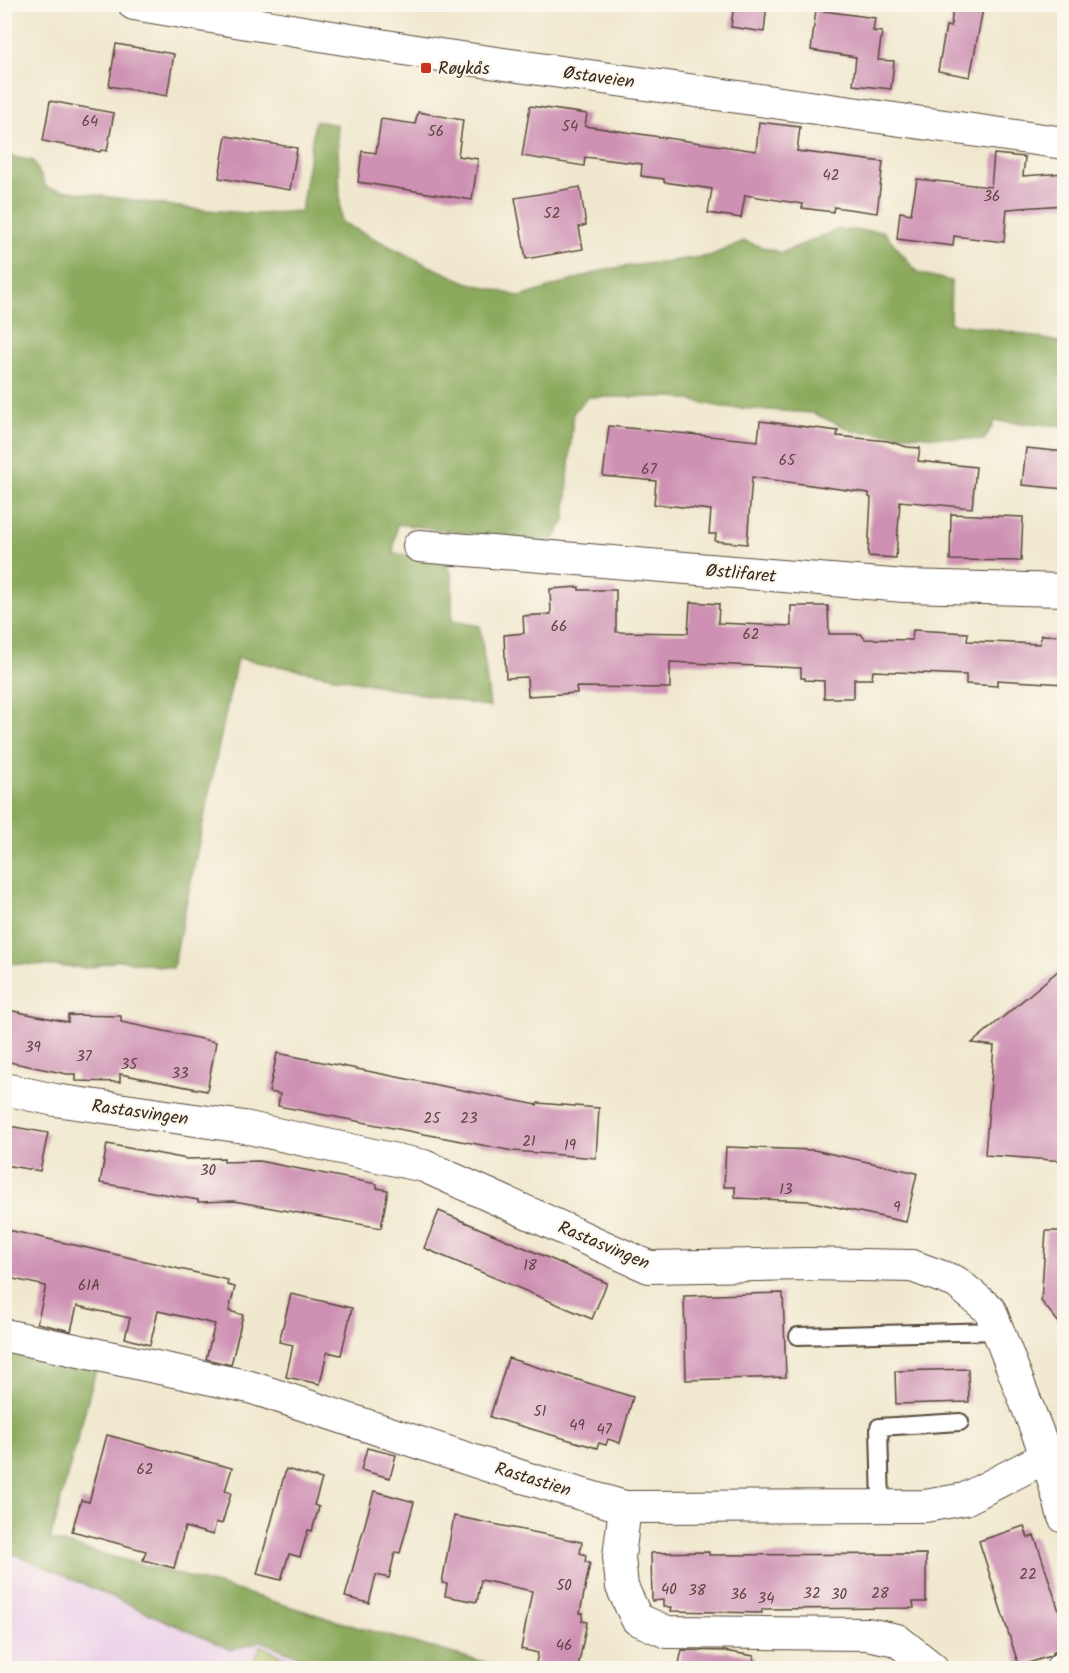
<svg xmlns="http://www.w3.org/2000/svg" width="1069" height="1673" viewBox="0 0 1069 1673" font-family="Kalam,sans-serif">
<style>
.built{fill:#ecd1ea}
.green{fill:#b0c569;stroke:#767844;stroke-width:1.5}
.forest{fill:#8caa5d;stroke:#646a3e;stroke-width:1.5}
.building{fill:#ce91b3}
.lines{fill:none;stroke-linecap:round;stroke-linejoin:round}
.lane-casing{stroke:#564638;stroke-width:20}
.street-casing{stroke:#564638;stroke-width:34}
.lane{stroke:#fff;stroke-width:16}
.street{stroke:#fff;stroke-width:32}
.poi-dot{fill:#c8321e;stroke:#fbf7ec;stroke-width:2}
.labels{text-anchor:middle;stroke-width:4.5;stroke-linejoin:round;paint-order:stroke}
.number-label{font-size:15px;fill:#604443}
.poi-label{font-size:18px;fill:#3b2a1e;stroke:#fbf7ec;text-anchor:start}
.street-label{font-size:18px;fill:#3b2a1e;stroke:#fbf7ec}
</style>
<rect width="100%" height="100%" fill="#fbf7ec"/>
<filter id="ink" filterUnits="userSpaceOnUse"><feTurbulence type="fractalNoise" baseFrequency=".0167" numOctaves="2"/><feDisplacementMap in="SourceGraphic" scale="12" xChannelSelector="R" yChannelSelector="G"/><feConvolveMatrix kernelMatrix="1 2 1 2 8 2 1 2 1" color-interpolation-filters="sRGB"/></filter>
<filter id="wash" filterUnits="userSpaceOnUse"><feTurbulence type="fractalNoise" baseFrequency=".008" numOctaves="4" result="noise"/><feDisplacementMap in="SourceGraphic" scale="24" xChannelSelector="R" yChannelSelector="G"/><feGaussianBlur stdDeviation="1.35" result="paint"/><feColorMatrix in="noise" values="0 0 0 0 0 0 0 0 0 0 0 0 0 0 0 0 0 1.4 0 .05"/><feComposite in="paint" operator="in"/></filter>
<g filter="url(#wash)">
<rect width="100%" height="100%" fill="#f0e8ce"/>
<path class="built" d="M 16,1554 L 231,1650 L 261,1641 L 328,1668 L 5,1668 L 5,1561 Z"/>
<path class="green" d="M 261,1646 L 307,1668 L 250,1668 Z"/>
<g class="forest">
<path d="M 315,121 L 337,125 L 341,222 L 429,266 L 466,282 L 521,297 L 607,269 L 710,256 L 744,241 L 781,253 L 837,230 L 883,231 L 918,273 L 951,281 L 950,323 L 1011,332 L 1064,343 L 1064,426 L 995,421 L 984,440 L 853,431 L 813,413 L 722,407 L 675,397 L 588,397 L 573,413 L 565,520 L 551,544 L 397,524 L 393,553 L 443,560 L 452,575 L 452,621 L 480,626 L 490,707 L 237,658 L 173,968 L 119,960 L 89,968 L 5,963 L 4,155 L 33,161 L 47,188 L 193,209 L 258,214 L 301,211 Z"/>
<path d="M 6,1348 L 97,1366 L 50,1540 L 236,1590 L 353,1626 L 505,1668 L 328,1668 L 261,1641 L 231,1650 L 16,1554 L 5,1561 L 4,1354 Z"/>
</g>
<g id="blocks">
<g class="building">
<path d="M 734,4 L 767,4 L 764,32 L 731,27 Z"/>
<path d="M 953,4 L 984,4 L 970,77 L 938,71 L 946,26 L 951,27 Z"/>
<path d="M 816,10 L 875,18 L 873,31 L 882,32 L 878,60 L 894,61 L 891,89 L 853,85 L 856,57 L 811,50 Z"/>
<path d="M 116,44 L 174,54 L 167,96 L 109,86 Z"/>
<path d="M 50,101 L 114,113 L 107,151 L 101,150 L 100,152 L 43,141 Z"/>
<path d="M 530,106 L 587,114 L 585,126 L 756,151 L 759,122 L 800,127 L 797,151 L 883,162 L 877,213 L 834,207 L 833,212 L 802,208 L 803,204 L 745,195 L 741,218 L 708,213 L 712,189 L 664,182 L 664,179 L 641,176 L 642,164 L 585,157 L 584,166 L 522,156 Z"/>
<path d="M 418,112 L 463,120 L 458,156 L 478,159 L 472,200 L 358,182 L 362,151 L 376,153 L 381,119 L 415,124 Z"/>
<path d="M 226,136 L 297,148 L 290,190 L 219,178 Z"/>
<path d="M 994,154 L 1025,157 L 1023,176 L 1065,173 L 1065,205 L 1007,209 L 1004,242 L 954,236 L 953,246 L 897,239 L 900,212 L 911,214 L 917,179 L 991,187 Z"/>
<path d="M 580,187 L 586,225 L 579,227 L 583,249 L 526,259 L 515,198 Z"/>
<path d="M 760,421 L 838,431 L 837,436 L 888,441 L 907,447 L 920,448 L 918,461 L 976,467 L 972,508 L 900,501 L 896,558 L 868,556 L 871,498 L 869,497 L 869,493 L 752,477 L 747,544 L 715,541 L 716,534 L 709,534 L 711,510 L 654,504 L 656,481 L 603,476 L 609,426 L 758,441 Z"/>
<path d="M 1026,448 L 1065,452 L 1065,489 L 1022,485 Z"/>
<path d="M 951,514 L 1023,517 L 1021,561 L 950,560 Z"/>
<path d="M 579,587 L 579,590 L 616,590 L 616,632 L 688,633 L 690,602 L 719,604 L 718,623 L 791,626 L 791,606 L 828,606 L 829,634 L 861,634 L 865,639 L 912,640 L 913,630 L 968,633 L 967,641 L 1040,644 L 1041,635 L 1065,636 L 1065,684 L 997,680 L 997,686 L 966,684 L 966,675 L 873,671 L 872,679 L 854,679 L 854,698 L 824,698 L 824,681 L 805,680 L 805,678 L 801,678 L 801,668 L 670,662 L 670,688 L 576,687 L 577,693 L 528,696 L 527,677 L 506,678 L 504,635 L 524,633 L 523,616 L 551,614 L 550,589 Z"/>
<path d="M 1065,965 L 1065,1161 L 985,1155 L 994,1046 L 972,1043 Z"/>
<path d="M 8,1010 L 68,1022 L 68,1015 L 121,1016 L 121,1022 L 216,1042 L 207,1091 L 120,1074 L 120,1082 L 76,1081 L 76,1074 L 67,1074 L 4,1061 L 4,1011 L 7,1012 Z"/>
<path d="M 277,1053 L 537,1105 L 538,1103 L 599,1108 L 596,1158 L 513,1151 L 278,1106 L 280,1094 L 269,1092 Z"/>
<path d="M 9,1126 L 48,1133 L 40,1171 L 4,1165 L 4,1148 Z"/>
<path d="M 107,1144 L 187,1159 L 224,1158 L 224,1162 L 259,1161 L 377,1184 L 377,1188 L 388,1190 L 381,1228 L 234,1201 L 198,1202 L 198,1200 L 100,1183 Z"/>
<path d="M 726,1147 L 814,1150 L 917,1173 L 906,1222 L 808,1201 L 735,1198 L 735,1187 L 724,1187 Z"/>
<path d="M 439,1211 L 607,1283 L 592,1319 L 424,1248 Z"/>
<path d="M 4,1229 L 228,1280 L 227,1285 L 235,1287 L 229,1311 L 243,1315 L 231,1365 L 206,1359 L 215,1324 L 158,1311 L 150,1345 L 125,1338 L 130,1318 L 77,1306 L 71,1331 L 37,1323 L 46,1286 L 4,1277 Z"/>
<path d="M 1046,1231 L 1065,1231 L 1065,1330 L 1041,1301 Z"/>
<path d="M 783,1293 L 786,1377 L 686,1380 L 684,1296 Z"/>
<path d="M 291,1294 L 352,1308 L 341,1355 L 327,1352 L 320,1384 L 286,1377 L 293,1345 L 279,1342 Z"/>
<path d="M 508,1358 L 633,1397 L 620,1443 L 608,1439 L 606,1445 L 599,1443 L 597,1448 L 490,1417 Z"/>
<path d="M 968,1369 L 969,1402 L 896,1404 L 895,1371 Z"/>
<path d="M 107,1435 L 232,1468 L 225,1491 L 231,1493 L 222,1524 L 216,1522 L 213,1535 L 185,1527 L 174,1568 L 143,1560 L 146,1551 L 72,1531 L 81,1500 L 89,1502 Z"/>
<path d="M 367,1448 L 396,1455 L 390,1478 L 361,1470 Z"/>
<path d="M 286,1469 L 322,1479 L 314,1505 L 319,1507 L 312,1531 L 308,1530 L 300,1557 L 289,1554 L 281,1580 L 257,1574 Z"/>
<path d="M 374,1491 L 414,1502 L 400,1553 L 395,1552 L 389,1578 L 376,1575 L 369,1603 L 345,1597 Z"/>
<path d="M 454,1516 L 582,1542 L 580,1553 L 586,1555 L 585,1562 L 590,1563 L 580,1613 L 583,1613 L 582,1621 L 587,1622 L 578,1668 L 535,1668 L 538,1653 L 521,1649 L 532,1591 L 481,1580 L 477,1602 L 445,1596 L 447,1584 L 442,1583 Z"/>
<path d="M 1024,1526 L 1028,1538 L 1034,1536 L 1037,1543 L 1059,1611 L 1065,1609 L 1065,1650 L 1054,1652 L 1050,1656 L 1019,1666 L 979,1541 Z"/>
<path d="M 709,1552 L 709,1555 L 926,1554 L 926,1602 L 913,1602 L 914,1608 L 762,1609 L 762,1613 L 671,1611 L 672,1607 L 663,1607 L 663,1600 L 652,1601 L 651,1553 Z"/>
<path d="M 682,1650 L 724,1651 L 754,1656 L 753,1668 L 678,1668 Z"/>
</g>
</g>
</g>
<g filter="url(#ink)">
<use href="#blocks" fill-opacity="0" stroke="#564638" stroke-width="1.5"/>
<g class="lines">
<defs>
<g id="lane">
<path d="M 798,1336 L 998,1331"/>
<path d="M 881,1506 L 879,1427 L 960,1422"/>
</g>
<g id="street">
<path d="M 134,4 L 440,55 L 1064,143"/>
<path d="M 419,546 L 904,586 L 1064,590"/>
<path d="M 4,1089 L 55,1100 L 244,1127 L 424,1166 L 649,1267 L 806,1264 L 912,1266 L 956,1282 L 990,1310 L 1047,1457 L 1064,1517"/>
<path d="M 4,1335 L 250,1387 L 526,1478 L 625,1507 L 925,1506 L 965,1499 L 1040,1460 L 1064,1451"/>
<path d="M 625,1507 L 619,1557 L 622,1587 L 637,1619 L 667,1632 L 867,1634 L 897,1640 L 932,1668"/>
<path d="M 1062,1668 L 1064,1668"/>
</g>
</defs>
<use href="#lane" class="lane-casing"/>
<use href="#street" class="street-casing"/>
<use href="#lane" class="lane"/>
<use href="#street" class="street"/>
</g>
</g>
<rect class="poi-dot" x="420" y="62" width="12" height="12" rx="3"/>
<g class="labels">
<g class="number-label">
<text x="90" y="126">64</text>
<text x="570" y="131">54</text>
<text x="436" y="136">56</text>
<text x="831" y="180">42</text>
<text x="992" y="201">36</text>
<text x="552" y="218">52</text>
<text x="787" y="465">65</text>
<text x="649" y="474">67</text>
<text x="559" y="631">66</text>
<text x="751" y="639">62</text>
<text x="33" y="1052">39</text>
<text x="84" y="1061">37</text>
<text x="129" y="1069">35</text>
<text x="180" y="1078">33</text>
<text x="432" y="1123">25</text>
<text x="469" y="1123">23</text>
<text x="529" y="1146">21</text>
<text x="570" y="1150">19</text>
<text x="208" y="1175">30</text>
<text x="786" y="1194">13</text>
<text x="897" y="1212">9</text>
<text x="530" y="1270">18</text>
<text x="89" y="1290">61A</text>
<text x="540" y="1416">51</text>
<text x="577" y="1430">49</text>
<text x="604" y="1434">47</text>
<text x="145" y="1474">62</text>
<text x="1028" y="1579">22</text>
<text x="564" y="1590">50</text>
<text x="669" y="1594">40</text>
<text x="697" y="1595">38</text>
<text x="812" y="1598">32</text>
<text x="880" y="1598">28</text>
<text x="739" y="1599">36</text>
<text x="839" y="1599">30</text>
<text x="766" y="1603">34</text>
<text x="564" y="1650">46</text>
</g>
<g class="poi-label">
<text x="438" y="74">Røykås</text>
</g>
<g class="street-label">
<text transform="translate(599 77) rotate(8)" y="6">Østaveien</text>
<text transform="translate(741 573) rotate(5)" y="6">Østlifaret</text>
<text transform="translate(140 1112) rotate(8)" y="6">Rastasvingen</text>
<text transform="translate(604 1245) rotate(23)" y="6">Rastasvingen</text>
<text transform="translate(533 1479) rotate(17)" y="6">Rastastien</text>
</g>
</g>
<rect width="1069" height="1673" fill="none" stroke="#fbf7ec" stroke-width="24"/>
</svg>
